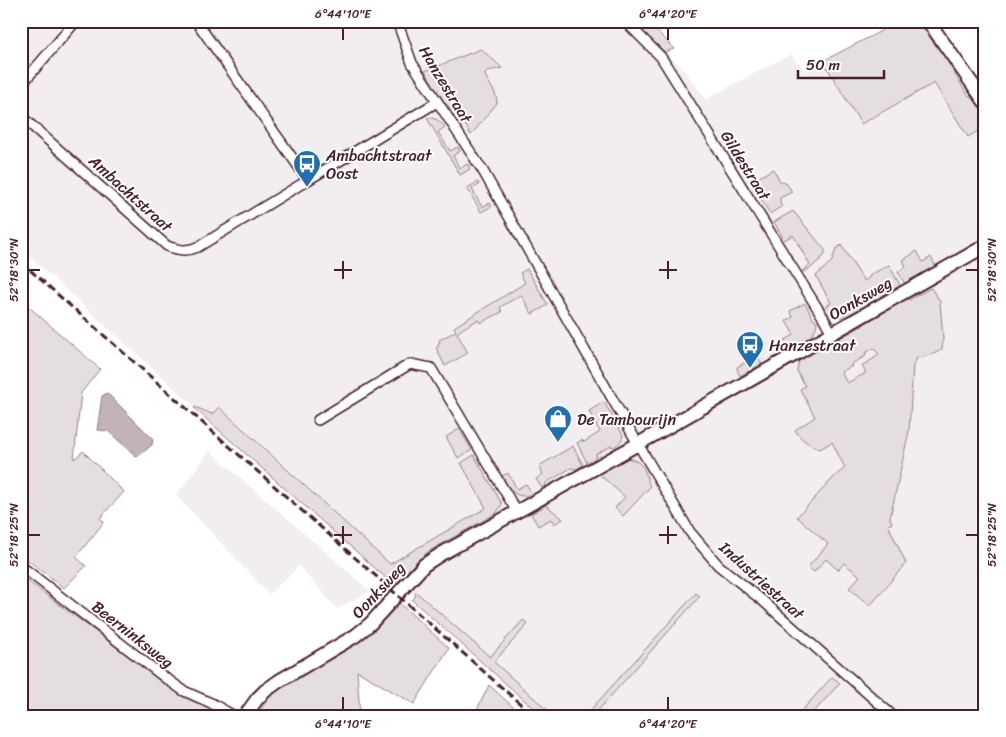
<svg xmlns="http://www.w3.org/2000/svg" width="1006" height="737" viewBox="0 0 1006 737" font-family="Sriracha,sans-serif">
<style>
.built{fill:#f2eeef}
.green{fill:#e5dee0;stroke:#987e86;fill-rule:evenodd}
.water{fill:#c1b3b6;stroke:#91787e}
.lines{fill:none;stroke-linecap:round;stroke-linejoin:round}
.minor-casing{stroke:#4a1f2b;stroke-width:12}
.secondary-casing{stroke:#4a1f2b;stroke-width:16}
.minor{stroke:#fff;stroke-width:9}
.secondary{stroke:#fff;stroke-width:12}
.rail{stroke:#4a1f2b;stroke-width:3;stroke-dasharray:8 4;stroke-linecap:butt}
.ticks{fill:none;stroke:#4a1f2b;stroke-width:2}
.labels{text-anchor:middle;stroke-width:4;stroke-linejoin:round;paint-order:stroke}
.street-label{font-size:16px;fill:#4a1f2b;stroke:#fff}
.poi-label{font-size:16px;fill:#4a1f2b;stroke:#fff;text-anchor:start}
.neatline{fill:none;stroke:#4a1f2b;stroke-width:2}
.ticks-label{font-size:12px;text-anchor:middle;fill:#4a1f2b}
</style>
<rect width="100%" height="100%" fill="#fff"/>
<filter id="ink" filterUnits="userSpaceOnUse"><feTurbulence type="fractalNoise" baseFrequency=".02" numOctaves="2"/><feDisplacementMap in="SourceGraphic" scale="10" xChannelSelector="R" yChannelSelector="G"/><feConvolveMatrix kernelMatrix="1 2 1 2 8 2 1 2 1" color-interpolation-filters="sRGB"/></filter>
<g filter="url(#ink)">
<g class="built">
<path d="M 21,21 L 632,21 L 681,67 L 706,99 L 791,54 L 805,72 L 823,61 L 861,124 L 934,83 L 967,136 L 985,127 L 985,716 L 548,716 L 415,597 L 390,564 L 220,407 L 212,414 L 195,407 L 21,249 Z"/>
<path d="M 210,451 L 370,591 L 337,609 L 299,566 L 269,594 L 176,495 Z"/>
</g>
<g class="green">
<path d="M 632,21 L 648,21 L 674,49 L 665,52 Z"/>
<path d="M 889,21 L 918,21 L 934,43 L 941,47 L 946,55 L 952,70 L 968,95 L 981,103 L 985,108 L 985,127 L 968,137 L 934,83 L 861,124 L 823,61 L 881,31 L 889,25 Z"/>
<path d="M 481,49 L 502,68 L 487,71 L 485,75 C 489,85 497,92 497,103 L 471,135 L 463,121 L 444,102 L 425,71 Z"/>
<path d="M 427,118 C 435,117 440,121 445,127 L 438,132 L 450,151 L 458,147 L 460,151 L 453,156 L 460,168 L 468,164 L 470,169 L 460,175 Z"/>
<path d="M 773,169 L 780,181 L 787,184 L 792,192 L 780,198 L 780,204 L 782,206 L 770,214 L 751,182 Z"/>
<path d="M 478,182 L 479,185 L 472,189 L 482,207 L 490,203 L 492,206 L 481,212 L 467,188 Z"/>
<path d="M 793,211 L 825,250 L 825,255 L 811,268 L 803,272 L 802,271 L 810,265 L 793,235 L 784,240 L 774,222 Z"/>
<path d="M 841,245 L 864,281 L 870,277 L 870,275 L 889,265 L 901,287 L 846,316 C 835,320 830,316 823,308 L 831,303 L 816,276 L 832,261 L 836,249 Z"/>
<path d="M 917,251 L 923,262 L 931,257 L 936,267 L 905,284 L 898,272 L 906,267 L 903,260 Z"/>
<path d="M 527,269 L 548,305 L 532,314 L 521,295 L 500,307 L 502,312 L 480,323 L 478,320 L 465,327 L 457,333 L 468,353 L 445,366 L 436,348 L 439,346 L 438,343 L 440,342 L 439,340 L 456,331 L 454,327 L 525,283 L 520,273 Z"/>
<path d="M 931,288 L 940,301 L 943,339 L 942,349 C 935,355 926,356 917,358 L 913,366 L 909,431 L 890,518 L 892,523 L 888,525 L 906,563 L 870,606 L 849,588 L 860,576 L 844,563 L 838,570 L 826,559 L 814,572 L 808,567 L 828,544 L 797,517 L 836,475 L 845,468 L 832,442 L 820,449 C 810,445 800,439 795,430 L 815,417 L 800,389 L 805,386 L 797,371 L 799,360 L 860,327 L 863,326 L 864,320 L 905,297 L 910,300 L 912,298 ZM 874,348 L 879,355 L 862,366 L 866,373 L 847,383 L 841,372 L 852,366 L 851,364 L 866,356 L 865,353 Z"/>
<path d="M 21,300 L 100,369 L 81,393 L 74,459 L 83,451 L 124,492 L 100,518 L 104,522 L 76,557 L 86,566 L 64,588 L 21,555 Z"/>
<path d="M 805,303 L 813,319 L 817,321 C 817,337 799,343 787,350 L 782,342 L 794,335 L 786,321 L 793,317 L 790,311 Z"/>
<path d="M 757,356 L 762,364 L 740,376 L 738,372 L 737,367 Z"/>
<path d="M 604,402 L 623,435 C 622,441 619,444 614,447 L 611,446 L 596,454 L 596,458 L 587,463 L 577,443 L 582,440 L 584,442 L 600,432 L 589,411 Z"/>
<path d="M 195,407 L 212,414 L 219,407 L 390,564 L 486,508 L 461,463 L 474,455 L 502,504 L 498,511 L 495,514 L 429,551 L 414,564 L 395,586 L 194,408 Z"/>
<path d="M 459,429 L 472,450 L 458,458 L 446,437 Z"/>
<path d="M 573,446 L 583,465 L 576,469 L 571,468 L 546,483 L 545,487 L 541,487 L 536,479 L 543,474 L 539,466 Z"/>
<path d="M 626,458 C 645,461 645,472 650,487 L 623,516 L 615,508 L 625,497 L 599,474 Z"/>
<path d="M 508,473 L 517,489 L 526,484 L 532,494 C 515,501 509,488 502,476 Z"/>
<path d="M 546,505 L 563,519 L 554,524 L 551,519 L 538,526 L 531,514 Z"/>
<path d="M 21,576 L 163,682 L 216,711 L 222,716 L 21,716 Z"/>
<path d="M 416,592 L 490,657 L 523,620 L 528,624 L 494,662 L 554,716 L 542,716 L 412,600 L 415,597 Z"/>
<path d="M 696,593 L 700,596 L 593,716 L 585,716 Z"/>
<path d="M 397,601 L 449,648 L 414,704 L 357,671 L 360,716 L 257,716 L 272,692 L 336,653 L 368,635 Z"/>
<path d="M 832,677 L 840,683 L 810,716 L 797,716 Z"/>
<path d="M 489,685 L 523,716 L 474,716 Z"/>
</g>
<path class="water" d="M 107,393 L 153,439 L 152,445 L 137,457 L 108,431 L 97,430 L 102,396 Z"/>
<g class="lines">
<defs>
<g id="minor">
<path d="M 397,21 L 412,63 L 483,171 L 638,444 L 690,532 L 718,565 L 763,601 L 893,716"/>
<path d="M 625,21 L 661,57 L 823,317 L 832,333"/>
<path d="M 21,85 L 76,21"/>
<path d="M 21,116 L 167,246 C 178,250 186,252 198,247 L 308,180 L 196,21"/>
<path d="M 308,180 L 437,102"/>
<path d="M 318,420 L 410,364 L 431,368 L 517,512"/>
<path d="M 21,566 L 164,677 L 184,691 L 211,703 L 234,716"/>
</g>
<g id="secondary">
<path d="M 928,21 L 985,102"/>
<path d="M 245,716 L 257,699 L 265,691 L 279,681 L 355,636 L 370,624 L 424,565 L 441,554 L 638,444 L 985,246"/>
</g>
</defs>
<use href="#minor" class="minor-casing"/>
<use href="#secondary" class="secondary-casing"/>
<use href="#minor" class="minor"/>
<use href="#secondary" class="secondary"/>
<path class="rail" d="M 21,262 L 534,716"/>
</g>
</g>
<path class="ticks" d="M 343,28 L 343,40M 668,28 L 668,40M 343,261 L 343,279M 668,261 L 668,279M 28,270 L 40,270M 334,270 L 352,270M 659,270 L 677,270M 966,270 L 978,270M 343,526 L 343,544M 668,526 L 668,544M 28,535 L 40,535M 334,535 L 352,535M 659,535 L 677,535M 966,535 L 978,535M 343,697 L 343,710M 668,697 L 668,710"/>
<defs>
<symbol id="bus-pin" viewBox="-11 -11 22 30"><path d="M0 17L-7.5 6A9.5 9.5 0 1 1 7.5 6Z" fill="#1f6fb2" stroke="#fff"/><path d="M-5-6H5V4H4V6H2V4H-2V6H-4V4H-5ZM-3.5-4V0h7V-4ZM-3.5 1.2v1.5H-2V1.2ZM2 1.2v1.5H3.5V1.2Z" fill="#fff"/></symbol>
<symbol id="shop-pin" viewBox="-11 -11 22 30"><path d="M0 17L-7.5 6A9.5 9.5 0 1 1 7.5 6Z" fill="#1f6fb2" stroke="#fff"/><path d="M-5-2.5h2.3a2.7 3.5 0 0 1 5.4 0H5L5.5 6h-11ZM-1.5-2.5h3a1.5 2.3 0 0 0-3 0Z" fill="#fff"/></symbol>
</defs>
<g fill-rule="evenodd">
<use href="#bus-pin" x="291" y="148" width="32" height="43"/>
<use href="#bus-pin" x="734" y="329" width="32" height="43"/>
<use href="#shop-pin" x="542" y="403" width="32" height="43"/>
</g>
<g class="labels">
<g class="street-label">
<text transform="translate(446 84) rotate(59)" y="6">Hanzestraat</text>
<text transform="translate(746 165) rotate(58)" y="6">Gildestraat</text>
<text transform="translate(131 193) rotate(42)" y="6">Ambachtstraat</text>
<text transform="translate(860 298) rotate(-30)" y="6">Oonksweg</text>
<text transform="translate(762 580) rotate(42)" y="6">Industriestraat</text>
<text transform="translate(378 590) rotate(-47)" y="6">Oonksweg</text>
<text transform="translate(133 634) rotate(38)" y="6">Beerninksweg</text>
</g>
<g class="poi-label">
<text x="326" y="161">Ambachtstraat<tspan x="326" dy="18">Oost</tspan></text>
<text x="769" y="351">Hanzestraat</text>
<text x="577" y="425">De Tambourijn</text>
</g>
</g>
<rect width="1006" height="737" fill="none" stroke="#fff" stroke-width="55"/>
<path d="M798 70v8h86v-8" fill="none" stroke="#4a1f2b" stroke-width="2.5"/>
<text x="806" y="70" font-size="15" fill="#4a1f2b" stroke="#ffffff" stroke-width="4" paint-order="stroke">50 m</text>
<rect x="28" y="28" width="950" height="682" class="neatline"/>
<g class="ticks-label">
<text x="343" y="18">6°44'10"E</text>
<text x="668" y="18">6°44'20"E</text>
<text transform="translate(14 270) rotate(-90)" y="4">52°18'30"N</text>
<text transform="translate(992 270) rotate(-90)" y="4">52°18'30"N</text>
<text transform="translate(14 535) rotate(-90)" y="4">52°18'25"N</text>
<text transform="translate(992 535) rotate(-90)" y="4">52°18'25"N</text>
<text x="343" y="728">6°44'10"E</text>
<text x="668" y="728">6°44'20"E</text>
</g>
</svg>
